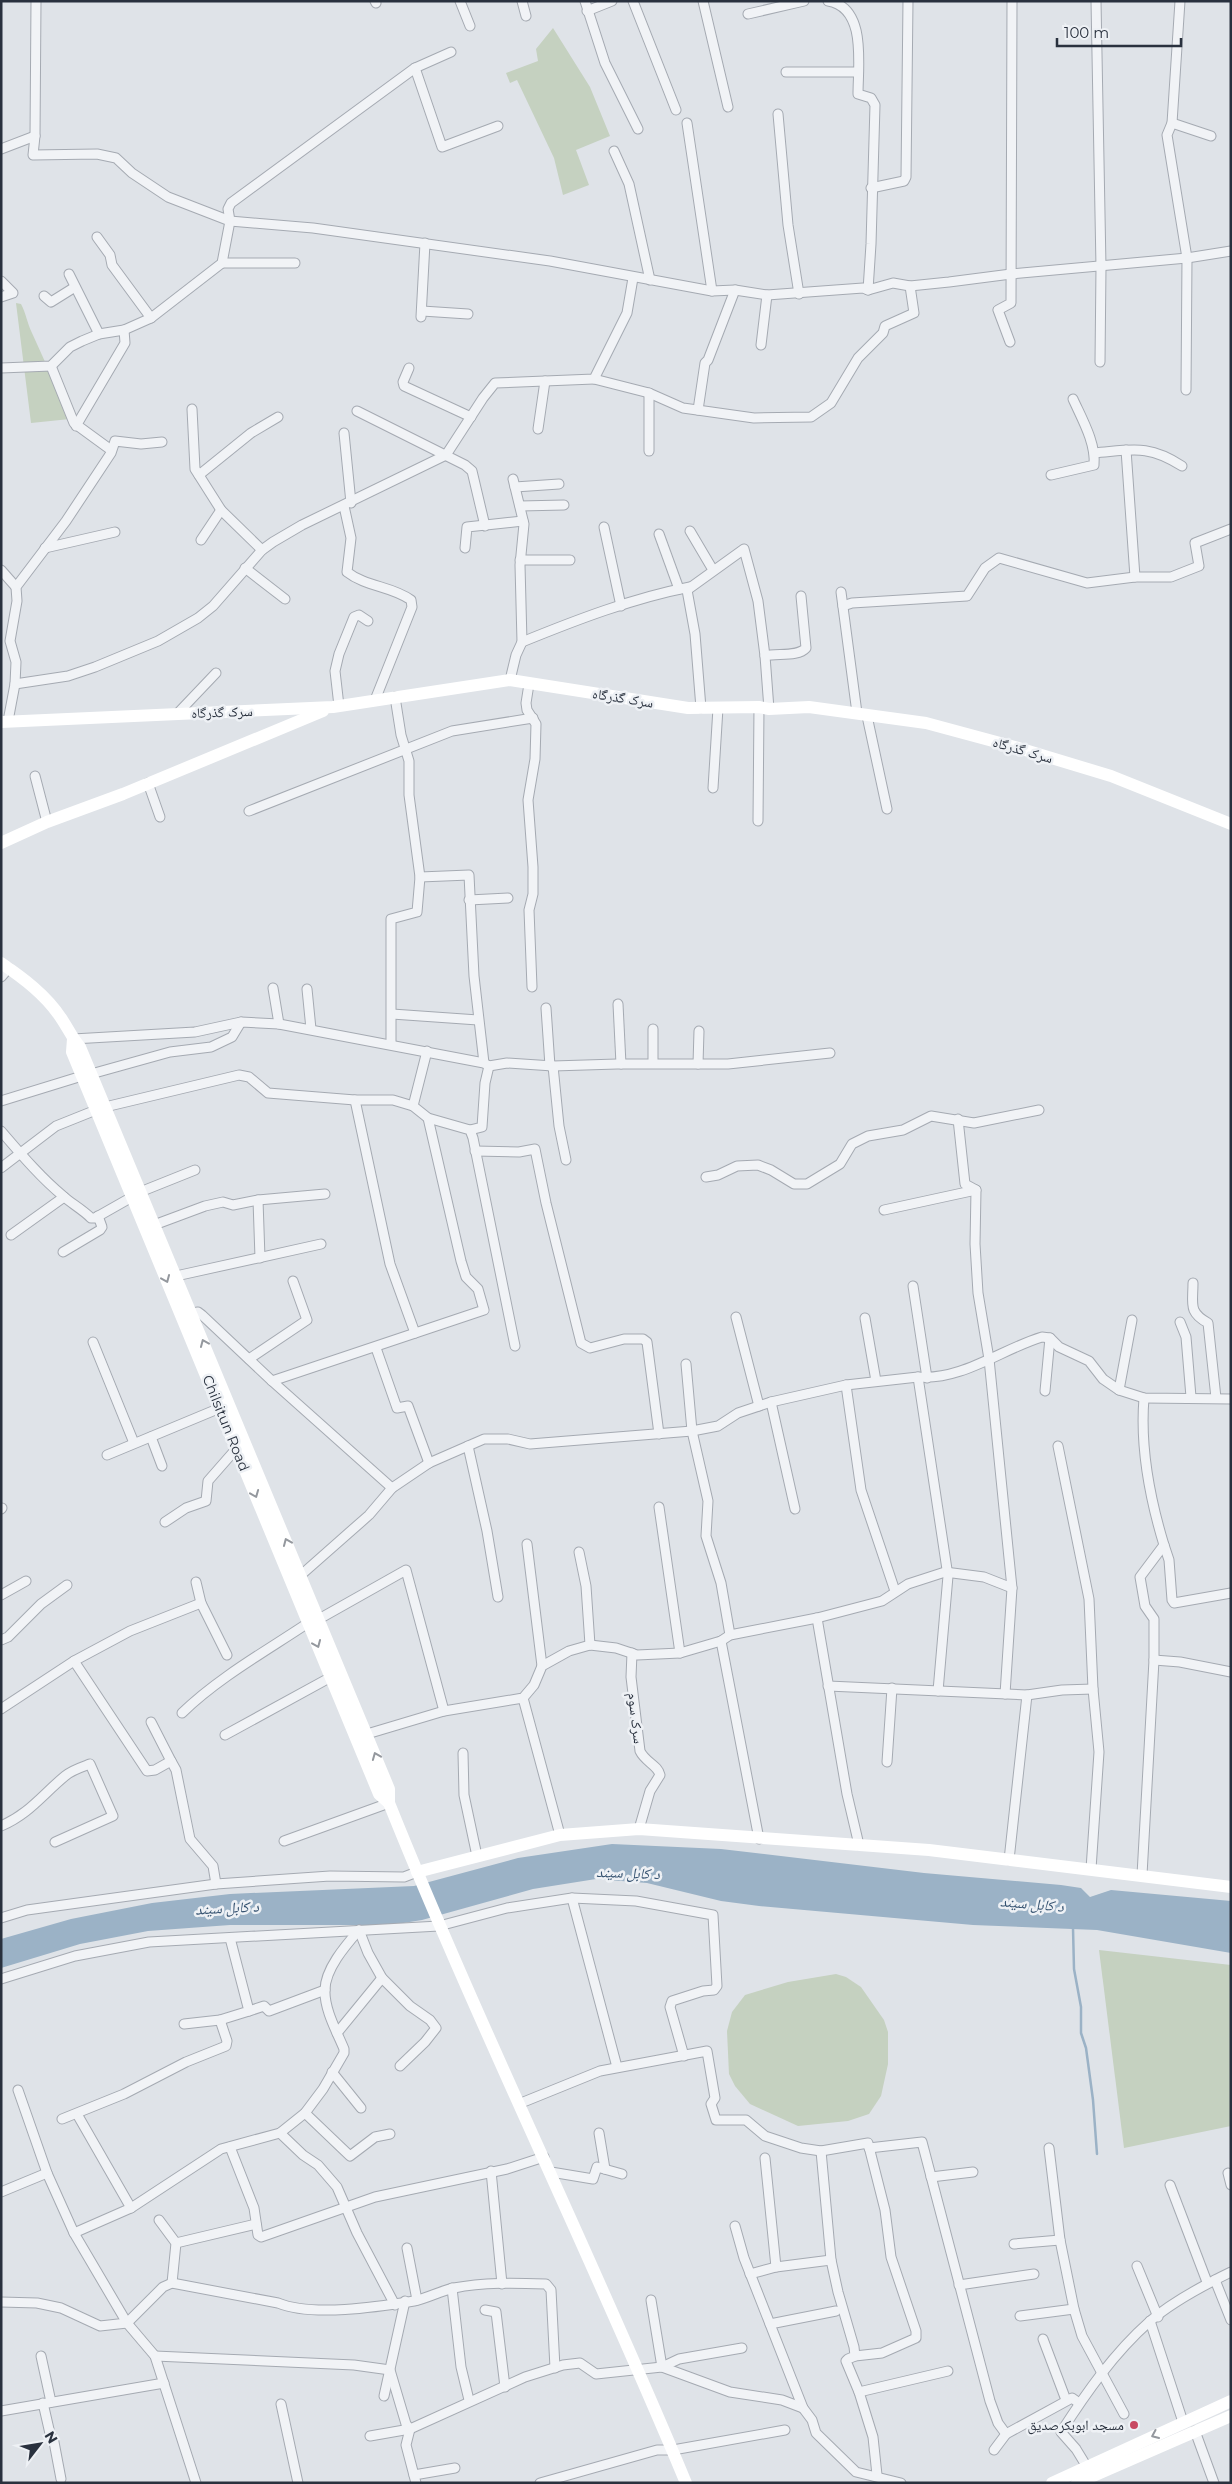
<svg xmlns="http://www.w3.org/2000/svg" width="1232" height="2484" viewBox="0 0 1232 2484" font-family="Montserrat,'Noto Naskh Arabic',sans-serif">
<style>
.green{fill:#c5d1c0}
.water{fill:#9bb2c6}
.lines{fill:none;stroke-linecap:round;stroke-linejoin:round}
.stream{stroke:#9bb2c6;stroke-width:2.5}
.street-casing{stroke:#a5aab2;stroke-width:11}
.street{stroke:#f1f3f6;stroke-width:9}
.secondary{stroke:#fff;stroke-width:12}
.oneway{stroke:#94989e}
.poi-dot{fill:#c84962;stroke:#eef1f5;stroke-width:2}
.labels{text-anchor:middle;stroke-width:5;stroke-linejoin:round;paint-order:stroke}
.street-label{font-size:14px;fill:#29313e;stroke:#eef1f5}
.poi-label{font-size:14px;fill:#29313e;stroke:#eef1f5;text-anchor:end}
.water-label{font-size:15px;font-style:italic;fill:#355270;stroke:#eef1f5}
</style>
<rect width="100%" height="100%" fill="#dfe3e8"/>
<g class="green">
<path d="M 553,28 L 590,87 L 610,136 L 576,150 L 589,185 L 563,195 L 554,158 L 517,80 L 510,83 L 506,73 L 538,61 L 536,49 Z"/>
<path d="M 16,303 L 21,304 C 26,313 27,323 32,333 C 45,362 58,390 70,419 L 31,423 Z"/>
<path d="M 1099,1950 L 1231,1965 L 1231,2126 L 1124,2148 Z"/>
<path d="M 836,1974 L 846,1977 L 861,1987 L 884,2020 L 888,2032 L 888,2064 L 881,2096 L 869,2114 L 848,2121 L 798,2126 L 750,2104 L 735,2086 L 729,2074 L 727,2031 L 732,2012 L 745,1995 L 788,1982 Z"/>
</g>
<path class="water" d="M 612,1844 L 721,1849 L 924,1873 L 1061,1885 L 1081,1888 L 1090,1897 L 1111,1890 L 1231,1901 L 1231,1953 L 1097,1930 L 973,1925 L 759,1906 L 721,1901 L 647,1883 L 596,1879 L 533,1889 L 422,1920 L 391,1925 L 230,1925 L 148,1931 L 80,1944 L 1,1968 L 1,1939 L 71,1919 L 152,1903 L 230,1894 L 414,1886 L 518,1858 Z"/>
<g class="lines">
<path class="stream" d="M 1073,1928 L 1074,1969 L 1081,2007 L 1081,2033 L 1086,2048 L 1093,2100 L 1097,2154"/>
<defs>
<g id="street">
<path d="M 36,1 L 35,136 L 33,155 L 97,154 L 116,158 L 132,173 L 168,197 L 230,221 L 313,228 L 550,261 L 712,291 L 735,290 L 767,295 L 863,288 L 868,290 L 893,283 L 910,286 L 949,282 L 1011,274 L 1187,258 L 1231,251"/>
<path d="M 375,1 L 376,3"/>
<path d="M 460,1 L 470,26"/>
<path d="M 522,1 L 526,16"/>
<path d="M 585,1 L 605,63 L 638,129"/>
<path d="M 633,1 L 676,110"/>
<path d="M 703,1 L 728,107"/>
<path d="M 828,1 C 867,7 858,65 858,94 L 871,98 L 875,105 L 871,244 L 868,290"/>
<path d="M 1096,1 L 1101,267 L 1100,362"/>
<path d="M 1180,1 L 1172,123 L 1167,135 L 1187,258 L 1186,390"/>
<path d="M 587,11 L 612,1"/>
<path d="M 748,14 L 804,1"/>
<path d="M 415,68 L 442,147 L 498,126"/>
<path d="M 786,72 L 858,72"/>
<path d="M 778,114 L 788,225 L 799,294"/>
<path d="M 687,123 L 712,291"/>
<path d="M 1172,123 L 1211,136"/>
<path d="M 1,149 L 35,136"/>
<path d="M 614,151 L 629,184 L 650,280"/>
<path d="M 871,188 L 904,181 L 906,177 L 908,1"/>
<path d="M 97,237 L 110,255 L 112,265 L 151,318"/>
<path d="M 222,263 L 295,263"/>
<path d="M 69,274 L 99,334"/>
<path d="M 1,281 L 13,293 L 1,297"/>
<path d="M 44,296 L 51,302 L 75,287"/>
<path d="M 422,311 L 468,314"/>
<path d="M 421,317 L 425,243"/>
<path d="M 1010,342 L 998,310 L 1011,303 L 1012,1"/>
<path d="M 761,345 L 767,295"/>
<path d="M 51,366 L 74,423 L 111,450"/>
<path d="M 1,368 L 51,366 L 70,347 L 82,341 L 99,334 L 124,330 L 151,318 L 222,263 L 230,221 L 228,209 L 231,203 L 415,68 L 451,52"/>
<path d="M 409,368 L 403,382 L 404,386 L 471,417"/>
<path d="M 594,379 L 649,393 L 683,408 L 754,418 L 811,417 L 831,403 L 858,358 L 883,333 L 885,326 L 914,313 L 910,286"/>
<path d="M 649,393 L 649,451"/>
<path d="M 192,409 L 195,469 L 221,510 L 262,550"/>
<path d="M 698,410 L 705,363 L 708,360 L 735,290"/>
<path d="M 357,411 L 465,465 L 472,471 L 485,526"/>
<path d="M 76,426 L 125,343 L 124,330"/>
<path d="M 538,429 L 545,381"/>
<path d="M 344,433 L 351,503"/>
<path d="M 1126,450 L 1135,577"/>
<path d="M 1094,453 C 1132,450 1148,444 1182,466"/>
<path d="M 199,475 L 251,433 L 278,417"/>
<path d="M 1051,475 L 1094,465 C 1096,443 1082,419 1073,399"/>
<path d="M 515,487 L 559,484"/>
<path d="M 344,506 L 351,538 L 347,572 C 366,587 392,586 411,600 L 412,607 L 375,700"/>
<path d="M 520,506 L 564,505"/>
<path d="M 604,527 L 621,606"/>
<path d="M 690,531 L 713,570"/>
<path d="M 659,534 L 679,589"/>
<path d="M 201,540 L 221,510"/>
<path d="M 45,548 L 115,532"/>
<path d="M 465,548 L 467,527 L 523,521"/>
<path d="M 520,560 L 570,560"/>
<path d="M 245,568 L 285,599"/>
<path d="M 1,570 L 16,587"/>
<path d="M 841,592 L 857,713"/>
<path d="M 843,606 L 852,603 L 967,596 L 985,568 L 999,558 L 1087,583 L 1135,577 L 1171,577 L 1199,566 L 1195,543 L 1231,529"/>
<path d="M 522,642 C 576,620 633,598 690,587"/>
<path d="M 765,656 C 777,653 798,657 806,648 L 801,596"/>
<path d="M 510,680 L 516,655 L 522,642 L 520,565 L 524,524 L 513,479"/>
<path d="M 15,684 L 68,676 L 95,667 L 158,641 L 198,618 L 213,606 L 262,550 L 273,542 L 302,525 L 446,455 L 483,398 L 495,383 L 594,379 L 627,313 L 633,278"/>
<path d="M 529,684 L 526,703 L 527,710 L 536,724 L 535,759 L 528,800 L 533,867 L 533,894 L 529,910 L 532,987"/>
<path d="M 339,706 L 335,671 L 339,654 L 354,617 L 359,615 L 368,621"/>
<path d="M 701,708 L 695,634 L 687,590 L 744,549 L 758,601 L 765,656 L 769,709"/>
<path d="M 177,714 L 216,673"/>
<path d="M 867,716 L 887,809"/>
<path d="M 8,721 L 15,684 L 16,662 L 10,641 L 17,601 L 16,587 L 66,521 L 111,453 L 115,441 L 141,444 L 162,442"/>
<path d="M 35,776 L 47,822"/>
<path d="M 148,783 L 160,817"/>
<path d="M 713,788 L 718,708"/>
<path d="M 249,811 L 452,731 L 533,718"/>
<path d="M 758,821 L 759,707"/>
<path d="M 420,877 L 469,875 L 474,976 L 484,1063"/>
<path d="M 469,900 L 508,898"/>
<path d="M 1,977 L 9,968"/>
<path d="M 273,988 L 279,1024"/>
<path d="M 307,989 L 311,1029"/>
<path d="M 618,1004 L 621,1064"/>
<path d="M 546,1008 L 550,1066"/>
<path d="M 392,1014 L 478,1020"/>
<path d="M 73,1039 L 195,1032 L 241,1022 L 279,1024 L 484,1063 L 489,1066 L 507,1063 L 553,1066 L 617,1064 L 728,1064 L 830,1053"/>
<path d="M 391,1044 L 391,919 L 417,912 L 420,877 L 409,795 L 409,761 L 401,735 L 395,697"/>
<path d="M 653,1063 L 653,1029"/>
<path d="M 698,1064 L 699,1031"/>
<path d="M 553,1066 L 559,1126 L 566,1160"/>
<path d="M 91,1074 L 170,1052 L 211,1047 L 232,1037 L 241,1022"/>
<path d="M 355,1100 L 390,1264 L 415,1333"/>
<path d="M 1,1101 L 82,1076"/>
<path d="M 413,1106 L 427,1051"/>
<path d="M 105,1107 L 239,1075 L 249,1077 L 268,1093 L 355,1100 L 393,1100 L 413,1106 L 428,1118 L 470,1130 L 473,1138 L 515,1346"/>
<path d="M 958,1119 L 965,1184 L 976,1190 L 975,1244 L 978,1293 L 989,1359 L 1012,1588 L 1005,1694"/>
<path d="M 470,1130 L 482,1127 L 485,1083 L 489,1066"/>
<path d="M 1,1131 C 20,1153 40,1177 63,1196 C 72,1204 82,1209 91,1218 L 95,1218 L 132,1197"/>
<path d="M 475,1151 L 519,1152 L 535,1149 L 546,1203 L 581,1343 L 590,1348 L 624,1339 L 643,1339 L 647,1342 L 659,1434"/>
<path d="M 1,1168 L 56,1126 L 96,1110"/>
<path d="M 706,1177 L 718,1175 L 737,1166 L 758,1165 L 771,1170 L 794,1184 L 807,1184 L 840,1164 L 852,1144 L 868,1136 L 903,1130 L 931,1116 L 974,1123 L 1039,1110"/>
<path d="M 140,1192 L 195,1170"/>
<path d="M 258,1200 L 260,1258"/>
<path d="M 884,1210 L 976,1190"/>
<path d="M 154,1225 L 205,1206 L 223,1202 L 233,1205 L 258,1200 L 325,1194"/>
<path d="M 11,1235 L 64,1197"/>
<path d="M 63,1252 L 100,1230 L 102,1227 L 98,1216"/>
<path d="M 176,1276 L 321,1244"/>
<path d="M 1193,1283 C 1193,1304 1188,1312 1208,1323 L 1216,1398"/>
<path d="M 913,1286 L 927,1378"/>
<path d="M 191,1313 L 198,1312 L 202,1315 L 272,1381 L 392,1488"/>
<path d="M 736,1317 L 759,1406"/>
<path d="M 865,1318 L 876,1381"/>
<path d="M 1180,1322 L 1186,1337 L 1191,1397"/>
<path d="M 93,1342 L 134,1443"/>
<path d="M 376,1348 L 397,1408 L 408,1406 L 429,1463"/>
<path d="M 249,1359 L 307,1320 L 293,1281"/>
<path d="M 686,1364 L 692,1431 L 708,1501 L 706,1536 L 721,1583 L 730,1635"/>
<path d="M 918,1377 L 948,1576 L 938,1691"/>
<path d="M 272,1381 L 484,1310 L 478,1289 L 466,1277 L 461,1261 L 428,1118"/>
<path d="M 846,1385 L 861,1490 L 895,1591"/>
<path d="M 1119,1390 L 1132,1320"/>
<path d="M 1045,1391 L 1050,1338"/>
<path d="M 771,1402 L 795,1509"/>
<path d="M 151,1437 L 162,1466"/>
<path d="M 468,1446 L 487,1531 L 498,1597"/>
<path d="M 1058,1446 L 1089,1599 L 1093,1689 L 1099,1752 L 1091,1869"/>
<path d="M 107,1455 L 220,1408"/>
<path d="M 659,1507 L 680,1653"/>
<path d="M 1,1509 L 2,1508"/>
<path d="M 165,1522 L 186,1508 L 206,1501 L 208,1481 L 236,1449"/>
<path d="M 527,1544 L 542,1666"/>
<path d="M 1164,1545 L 1169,1560 L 1172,1600 L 1174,1603 L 1231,1593"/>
<path d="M 579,1552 L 586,1586 L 590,1645"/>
<path d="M 301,1575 L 369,1515 L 392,1488 L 429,1463 L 484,1439 L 508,1439 L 530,1444 L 692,1431 L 718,1426 L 738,1413 L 771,1402 L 846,1385 L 918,1377 C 961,1381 1002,1349 1042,1337 L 1050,1338 L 1059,1347 L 1089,1361 L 1103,1379 L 1119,1390 L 1144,1398 L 1231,1399"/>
<path d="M 196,1582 L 201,1603 L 227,1655"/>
<path d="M 1,1595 L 26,1581"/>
<path d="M 817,1618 L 847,1794 L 859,1845"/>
<path d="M 319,1619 L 406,1570 L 444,1711"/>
<path d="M 1,1640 L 8,1637 L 41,1604 L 67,1585"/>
<path d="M 721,1641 L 759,1839"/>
<path d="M 632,1653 L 631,1677 L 640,1751 C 645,1762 658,1765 660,1775 L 650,1791 L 639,1829"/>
<path d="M 1154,1660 L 1180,1662 L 1231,1672"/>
<path d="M 74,1661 L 147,1771 L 155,1770 L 171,1761 L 176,1770 L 190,1839 L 213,1866 L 216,1884"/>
<path d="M 828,1686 L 1027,1695 L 1062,1690 L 1093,1689"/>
<path d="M 523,1698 L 560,1835"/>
<path d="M 1,1709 L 74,1661 L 130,1631 L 201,1603"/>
<path d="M 182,1713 C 218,1678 266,1651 308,1623"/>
<path d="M 151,1722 L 171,1761"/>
<path d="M 367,1734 L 444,1711 L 523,1698 L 534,1685 L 542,1666 L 569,1651 L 590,1645 L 616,1648 L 637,1655 L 680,1653 L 721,1641 L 730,1635 L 817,1618 L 882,1601 L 908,1584 L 945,1572 L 984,1577 L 1012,1588"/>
<path d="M 225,1735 L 331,1677"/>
<path d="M 463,1753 L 464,1795 L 477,1856"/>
<path d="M 887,1762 L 892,1688"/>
<path d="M 1,1826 C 29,1814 42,1795 65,1776 C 72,1770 82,1767 90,1764 L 113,1816 L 55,1842"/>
<path d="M 284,1841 L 389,1803"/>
<path d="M 1009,1860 L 1027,1695"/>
<path d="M 1142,1875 L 1154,1660 L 1154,1619 L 1145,1606 L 1140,1577 L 1164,1545 C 1150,1499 1140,1446 1144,1398"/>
<path d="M 572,1898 L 617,2067"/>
<path d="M 1,1918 L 27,1910 L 216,1884 L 330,1876 L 404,1877 L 417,1872"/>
<path d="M 359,1930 L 368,1953 L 382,1978 L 410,2006 L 430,2020 L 436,2028 L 425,2042 L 400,2066"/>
<path d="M 1,1979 L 75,1956 L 149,1942 L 439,1926 L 507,1908 L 572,1898 L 636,1901 L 713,1915 L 717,1986 L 714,1990 L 703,1991 L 672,2001 L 670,2007 L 684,2056"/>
<path d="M 249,2011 L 264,2006 L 269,2011 L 325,1990"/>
<path d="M 184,2024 L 220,2020 L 249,2011 L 230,1938"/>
<path d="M 337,2033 L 382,1978"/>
<path d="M 332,2072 L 361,2108"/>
<path d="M 18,2090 L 47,2173 L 74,2233 L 127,2323 L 155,2356 L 196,2483"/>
<path d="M 521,2103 L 600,2071 L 707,2051 L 715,2098 L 711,2104 L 716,2120 L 746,2120 L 765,2136 L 801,2148 L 821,2151 L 868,2143 L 885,2210 L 891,2257 L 916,2331 L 916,2338 L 882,2353 L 855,2356"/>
<path d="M 305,2113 L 350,2156 L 375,2137 L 390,2134"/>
<path d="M 77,2114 L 131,2208"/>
<path d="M 62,2119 L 124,2094 L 186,2062 L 226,2046 L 227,2041 L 220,2020"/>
<path d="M 280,2133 L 303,2155 L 318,2165 L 337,2187 L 357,2233 L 395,2305"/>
<path d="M 599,2133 L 605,2169"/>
<path d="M 230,2147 L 254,2208 L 258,2235 L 261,2237 L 375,2197 L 507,2169 L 544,2157"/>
<path d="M 869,2148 L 922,2142 L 990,2401 L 998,2423 L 1006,2434"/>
<path d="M 1049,2148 L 1060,2240 L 1074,2309 L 1082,2336 L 1124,2414"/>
<path d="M 821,2151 L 831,2260 L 838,2292 L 854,2347 L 855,2356 L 848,2359 L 846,2361 L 859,2392 L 873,2437 L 877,2475"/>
<path d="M 765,2158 L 776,2267"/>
<path d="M 491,2171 L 502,2284"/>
<path d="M 551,2172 L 593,2179 L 597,2167 L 622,2174"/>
<path d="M 1228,2173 L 1231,2185"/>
<path d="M 931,2177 L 973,2172"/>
<path d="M 1170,2185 L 1207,2282"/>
<path d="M 1,2192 L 47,2173"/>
<path d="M 159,2220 L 176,2243 L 172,2283"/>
<path d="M 735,2226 L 744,2258 L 803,2408 L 812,2420 L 816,2433 L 856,2472 L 901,2483"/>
<path d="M 74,2233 L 131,2208 L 221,2149 L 280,2133 L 305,2113 L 323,2089 L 344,2053 L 344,2049 C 337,2032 324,2009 325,1990 C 325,1969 346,1945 359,1930"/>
<path d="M 176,2243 L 256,2224"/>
<path d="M 1014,2244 L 1060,2240"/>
<path d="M 407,2248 L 417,2300"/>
<path d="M 1137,2266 L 1158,2317"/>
<path d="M 750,2274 L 776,2267 L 831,2260"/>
<path d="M 1215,2280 L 1231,2320"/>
<path d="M 959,2285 L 1034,2274"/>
<path d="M 452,2288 L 461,2367 L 469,2400"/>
<path d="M 651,2300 L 662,2367 L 679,2359 L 742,2348"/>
<path d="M 1,2302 L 37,2303 L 61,2308 L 100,2326 L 127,2323 L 163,2287 L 172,2283 L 278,2303 C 312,2317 377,2307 414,2301 C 428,2298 440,2291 454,2288 C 483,2282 516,2283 546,2284 L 551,2290 L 555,2368"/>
<path d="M 485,2310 L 496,2312 L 505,2387"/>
<path d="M 1020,2316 L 1074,2309"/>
<path d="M 1150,2321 L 1183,2422"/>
<path d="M 770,2324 L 836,2311"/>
<path d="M 1043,2339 L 1066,2400"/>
<path d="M 41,2356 L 51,2402"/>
<path d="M 155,2356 L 354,2365 L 390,2370 L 406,2424 L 410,2429"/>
<path d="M 859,2392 L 948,2371"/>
<path d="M 384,2396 L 405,2301"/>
<path d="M 43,2403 L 51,2438 L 54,2442 L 61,2479"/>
<path d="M 281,2404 L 298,2483"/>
<path d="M 1,2411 L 164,2383"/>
<path d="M 410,2429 L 406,2445 L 416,2483"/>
<path d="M 1195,2431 L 1214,2483"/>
<path d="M 370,2436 L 410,2429 L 525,2377 L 563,2365 L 580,2363 L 596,2374 L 662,2367 L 730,2392 L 782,2400 L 803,2408"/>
<path d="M 994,2450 L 1006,2434 L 1072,2398 L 1079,2403"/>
<path d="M 1087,2467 L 1076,2449 L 1061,2432 C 1086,2393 1114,2353 1149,2322 C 1172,2302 1204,2285 1231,2272"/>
<path d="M 414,2475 L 455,2468"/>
<path d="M 540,2483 L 657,2450 L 673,2450 L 785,2430"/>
</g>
</defs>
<use href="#street" class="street-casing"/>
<use href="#street" class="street"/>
<g class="secondary">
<path d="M 1,722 L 333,707 L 510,680 L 688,708 L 759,707 L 769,709 L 809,707 L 926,723 L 1015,747 L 1111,776 L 1231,824"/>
<path d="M 1,843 L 47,822 L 123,794 L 323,711"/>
<path d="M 1,963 C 23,978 46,995 61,1018 C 68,1028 72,1038 80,1047 L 389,1789 L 389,1803 C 481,2032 591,2254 686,2483"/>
<path d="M 73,1039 L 72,1052 L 379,1794 L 389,1803"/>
<path d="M 417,1872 L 560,1835 L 639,1829 L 929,1850 L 1231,1887"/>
<path d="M 1052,2483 L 1231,2401"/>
<path d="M 1077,2483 L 1231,2416"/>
</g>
</g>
<defs><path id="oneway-chevron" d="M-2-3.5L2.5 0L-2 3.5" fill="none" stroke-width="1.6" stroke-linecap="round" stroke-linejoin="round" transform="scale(1.25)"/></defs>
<g class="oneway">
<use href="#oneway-chevron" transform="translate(166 1279) rotate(67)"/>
<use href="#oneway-chevron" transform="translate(204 1343) rotate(-113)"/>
<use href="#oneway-chevron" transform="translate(255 1494) rotate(68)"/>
<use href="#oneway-chevron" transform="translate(287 1542) rotate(-113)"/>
<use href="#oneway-chevron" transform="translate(317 1644) rotate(67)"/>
<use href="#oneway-chevron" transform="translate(376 1756) rotate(-112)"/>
<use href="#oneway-chevron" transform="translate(1155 2435) rotate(156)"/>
</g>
<circle class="poi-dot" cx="1134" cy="2425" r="5"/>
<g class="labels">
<g class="street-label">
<text transform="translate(623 698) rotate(9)" y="5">سرک گذرگاه</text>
<text transform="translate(222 712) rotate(-2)" y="5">سرک گذرگاه</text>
<text transform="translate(1023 750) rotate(16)" y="5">سرک گذرگاه</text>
<text transform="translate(226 1423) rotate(68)" y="5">Chilsitun Road</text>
<text transform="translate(636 1718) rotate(83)" y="5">سرک سوم</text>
</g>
<g class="poi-label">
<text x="1124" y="2430">مسجد ابوبکرصدیق</text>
</g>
<g class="water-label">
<text transform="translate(628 1873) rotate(2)" y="5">د کابل سيند</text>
<text transform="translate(1032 1904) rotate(5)" y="5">د کابل سيند</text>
<text transform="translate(227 1908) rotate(-3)" y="5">د کابل سيند</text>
</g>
</g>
<rect width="1232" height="2484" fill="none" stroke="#29313e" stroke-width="5"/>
<g transform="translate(40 2444) rotate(59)" stroke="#eef1f5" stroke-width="4" paint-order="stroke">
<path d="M0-4L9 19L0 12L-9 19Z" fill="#29313e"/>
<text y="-8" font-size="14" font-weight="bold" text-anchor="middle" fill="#29313e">N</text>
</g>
<path d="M1057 38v8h124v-8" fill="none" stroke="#29313e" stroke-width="2.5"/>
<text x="1064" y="38" font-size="15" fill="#29313e" stroke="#eef1f5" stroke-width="4" paint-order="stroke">100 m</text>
</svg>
